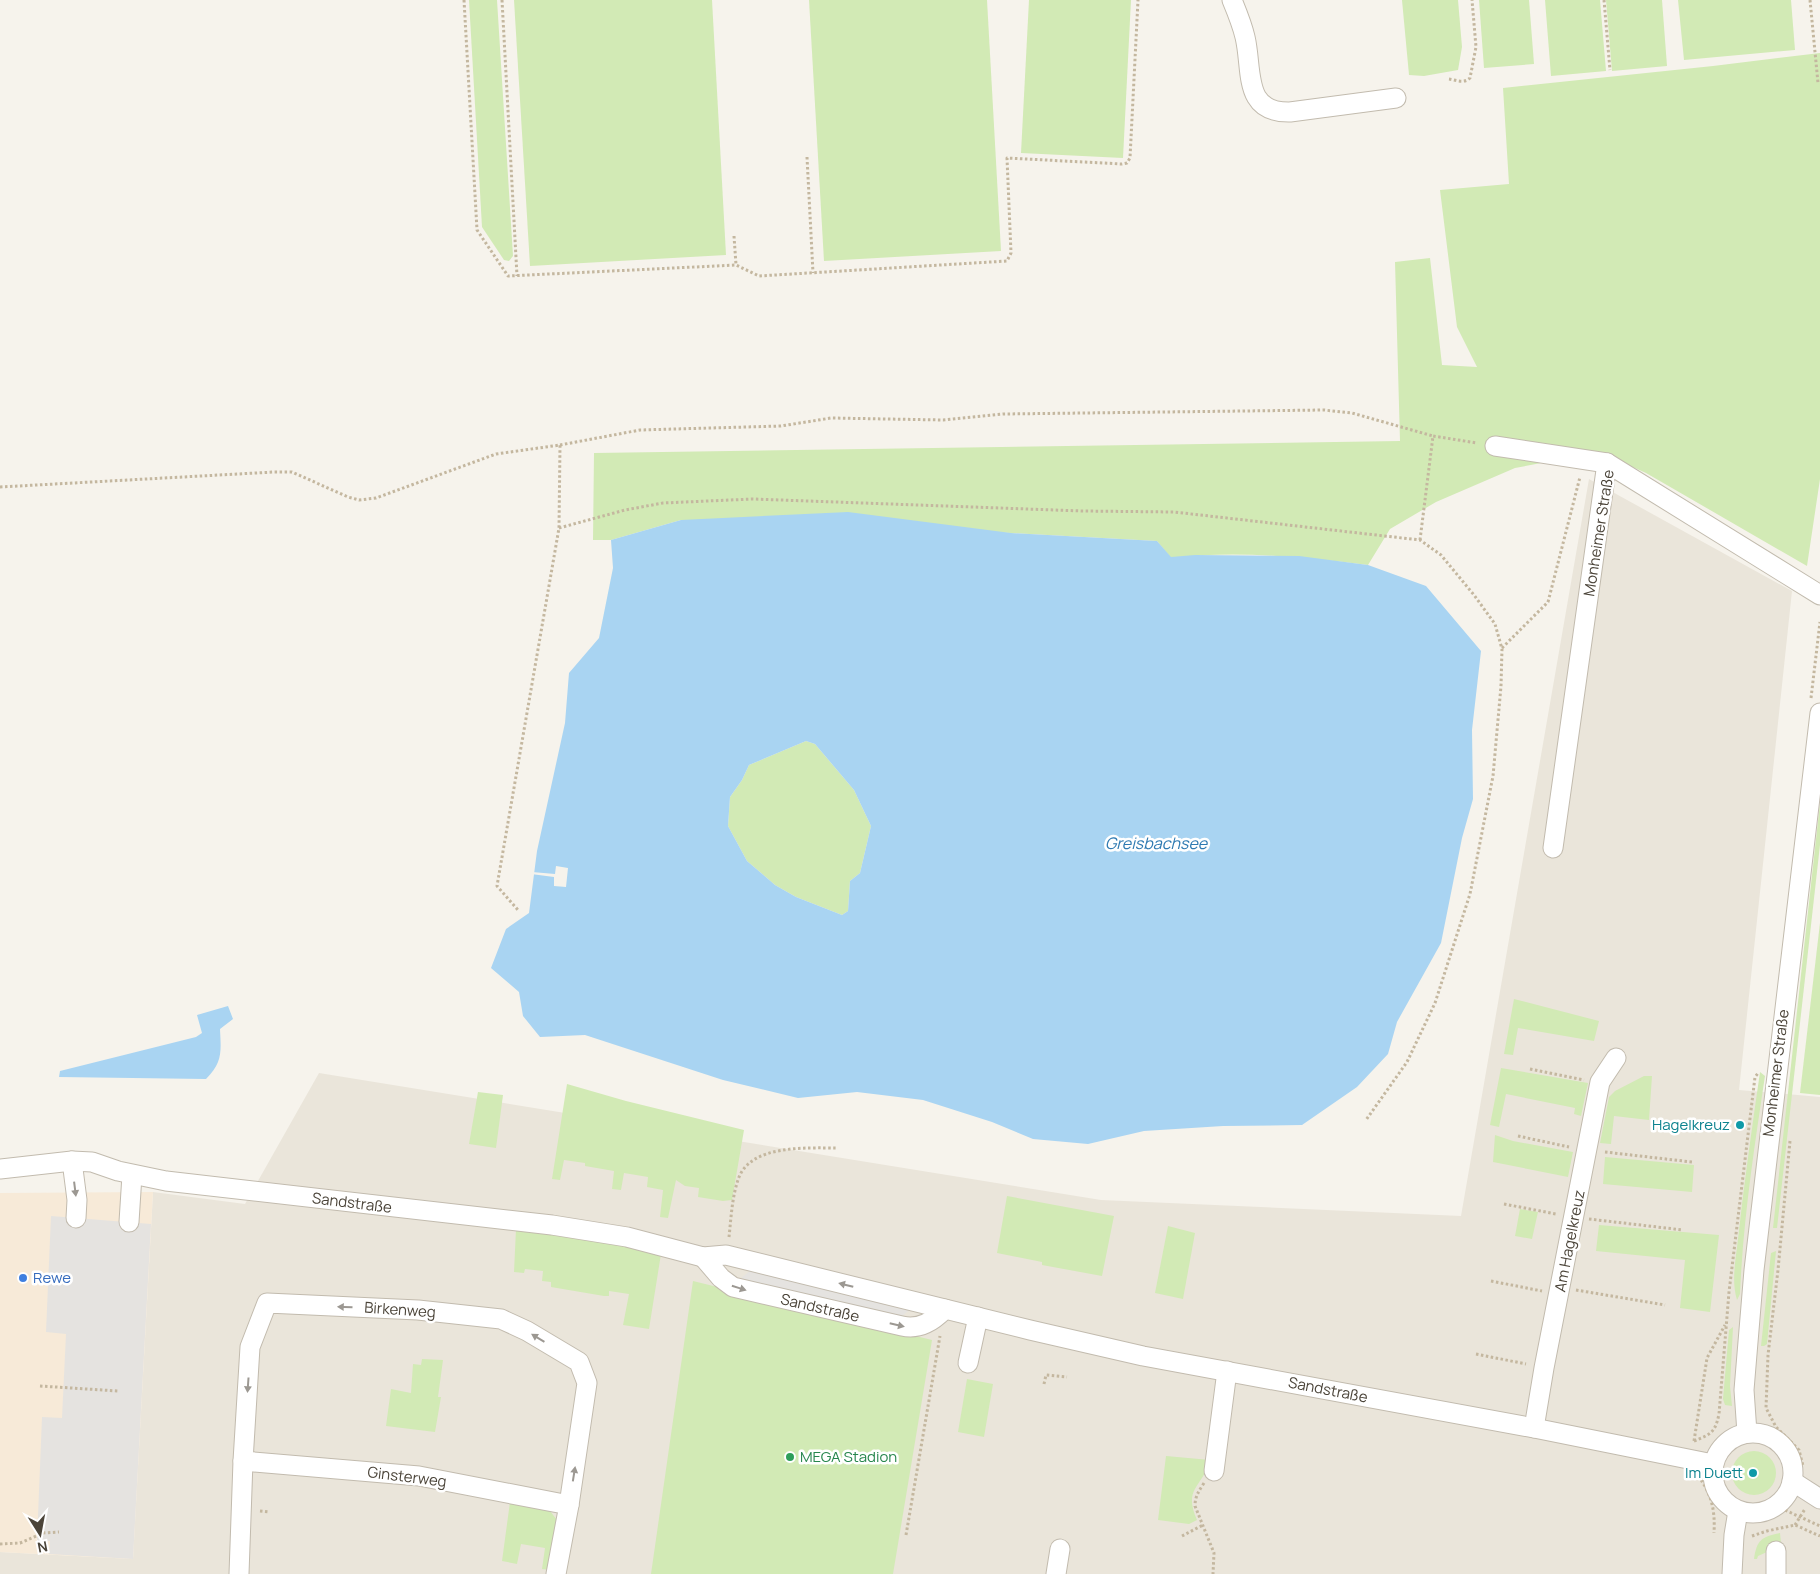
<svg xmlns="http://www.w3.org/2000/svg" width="1820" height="1574" viewBox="0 0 1820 1574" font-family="Manrope,sans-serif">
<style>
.residential{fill:#eae5da}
.commercial{fill:#f7ead8}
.green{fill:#d2eab5}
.parking{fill:#e5e3e0}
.water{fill:#a9d4f2;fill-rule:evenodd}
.pier{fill:#f6f3ec}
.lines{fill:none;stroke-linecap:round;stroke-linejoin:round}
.minor-casing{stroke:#c2bbae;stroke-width:21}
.path{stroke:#c4b79f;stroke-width:3;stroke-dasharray:2.5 2.5;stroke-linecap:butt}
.minor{stroke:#fff;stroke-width:19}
.oneway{fill:#9c9892}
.culture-dot{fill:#0f9aa8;stroke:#fff;stroke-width:2}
.shop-dot{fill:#3f7fe0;stroke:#fff;stroke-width:2}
.leisure-dot{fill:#2e9e5b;stroke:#fff;stroke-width:2}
.labels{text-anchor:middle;stroke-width:5;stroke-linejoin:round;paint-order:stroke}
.street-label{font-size:15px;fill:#4b4439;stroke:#fff}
.culture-label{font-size:15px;fill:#0d838f;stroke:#fff;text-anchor:end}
.shop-label{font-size:15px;fill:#366cbe;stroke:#fff;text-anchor:start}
.leisure-label{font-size:15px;fill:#27864d;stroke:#fff;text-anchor:start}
.water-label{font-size:16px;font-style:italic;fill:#2e7ab2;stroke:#fff}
</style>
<rect width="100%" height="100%" fill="#f6f3ec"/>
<path class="residential" d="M 1589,479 L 1792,591 L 1739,1090 L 1820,1097 L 1820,1574 L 0,1574 L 0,1552 L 133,1559 L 153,1192 L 245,1204 L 319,1073 L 1101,1200 L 1461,1216 Z"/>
<path class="commercial" d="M 153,1192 L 133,1559 L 0,1552 L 0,1193 Z"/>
<g class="green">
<path d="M 469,0 L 497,0 L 513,256 L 509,261 L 504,260 L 482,227 Z"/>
<path d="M 514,0 L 712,0 L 726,255 L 530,266 Z"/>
<path d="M 809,0 L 987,0 L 1001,251 L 824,261 Z"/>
<path d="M 1029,0 L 1131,0 L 1123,158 L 1021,153 Z"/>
<path d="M 1402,0 L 1458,0 L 1462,47 L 1458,70 L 1424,76 L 1409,75 Z"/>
<path d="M 1479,0 L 1529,0 L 1534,64 L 1484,68 Z"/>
<path d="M 1545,0 L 1600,0 L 1606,71 L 1551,76 Z"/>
<path d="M 1606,0 L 1662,0 L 1667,66 L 1612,71 Z"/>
<path d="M 1678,0 L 1791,0 L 1795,50 L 1684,60 Z"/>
<path d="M 1820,53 L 1820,479 L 1807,566 L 1646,473 L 1599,452 L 1515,468 L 1436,502 L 1390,529 L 1368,565 C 1303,557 1236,550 1171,558 L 1157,541 L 1011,533 L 681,520 L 611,540 L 593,540 L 594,453 L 1400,441 L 1395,262 L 1430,258 L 1442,365 L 1477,367 L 1457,327 L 1440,190 L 1509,184 L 1503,88 L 1713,66 Z"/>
<path d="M 806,741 L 815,744 L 854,790 L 871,826 L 860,873 L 850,881 L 848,911 L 842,915 L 796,897 L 775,885 L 747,861 L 728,826 L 730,797 L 742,780 L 749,765 Z"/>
<path d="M 1820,803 L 1820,845 L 1777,1228 L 1773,1228 Z"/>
<path d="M 1820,923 L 1820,1095 L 1800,1093 Z"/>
<path d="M 1514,999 L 1599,1021 L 1594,1041 L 1518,1028 L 1513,1055 L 1504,1054 Z"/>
<path d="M 1501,1068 L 1588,1083 L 1581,1116 L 1574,1114 L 1575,1108 L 1506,1094 L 1499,1127 L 1490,1125 Z"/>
<path d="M 1760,1072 L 1765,1076 C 1754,1149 1743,1221 1740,1294 L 1737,1300 C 1731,1281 1736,1258 1738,1239 C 1744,1183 1752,1128 1760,1072 Z"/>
<path d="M 1644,1076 L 1652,1076 L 1649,1120 L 1614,1116 L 1611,1144 L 1600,1143 L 1609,1097 L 1615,1091 Z"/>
<path d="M 567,1084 L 626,1101 L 744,1130 L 732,1200 L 723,1201 L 698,1197 L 699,1188 L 685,1186 L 676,1180 L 668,1218 L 660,1217 L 663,1190 L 647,1187 L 648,1177 L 624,1173 L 621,1190 L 612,1189 L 614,1171 L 585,1166 L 585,1163 L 564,1160 L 560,1180 L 552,1179 Z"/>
<path d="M 478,1092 L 503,1095 L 496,1148 L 469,1144 Z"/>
<path d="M 1495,1135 L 1513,1141 L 1573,1152 L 1568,1177 L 1493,1162 Z"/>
<path d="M 1605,1157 L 1694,1165 L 1692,1192 L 1603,1184 Z"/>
<path d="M 1007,1196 L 1114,1216 L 1102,1276 L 1042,1265 L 1042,1262 L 997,1253 Z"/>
<path d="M 1520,1209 L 1538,1212 L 1532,1239 L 1515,1236 Z"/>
<path d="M 1599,1225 L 1719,1235 L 1710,1312 L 1680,1308 L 1685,1260 L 1596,1251 Z"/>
<path d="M 1168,1226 L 1195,1233 L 1183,1299 L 1155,1293 Z"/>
<path d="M 516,1229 L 587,1237 L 661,1254 L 649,1329 L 623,1325 L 629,1294 L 609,1291 L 609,1296 L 604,1296 L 551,1287 L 551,1282 L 542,1281 L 543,1271 L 525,1269 L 524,1273 L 514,1272 Z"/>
<path d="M 1776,1251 L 1767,1344 L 1764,1346 L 1761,1346 L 1771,1253 Z"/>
<path d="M 693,1281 L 932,1340 L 893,1574 L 651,1574 Z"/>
<path d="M 1733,1327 L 1730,1386 L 1732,1406 L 1725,1405 L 1723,1399 L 1729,1330 Z"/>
<path d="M 422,1359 L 443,1360 L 438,1397 L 441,1397 L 435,1432 L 386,1426 L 391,1389 L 411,1393 L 413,1364 L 421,1365 Z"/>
<path d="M 967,1379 L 993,1384 L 984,1437 L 958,1432 Z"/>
<circle cx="1754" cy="1473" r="22"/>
<path d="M 1166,1456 L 1210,1460 C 1202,1489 1183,1487 1197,1520 L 1189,1524 L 1158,1520 Z"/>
<path d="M 510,1502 L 550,1511 L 557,1520 L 550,1570 L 542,1569 L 545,1548 L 521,1544 L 517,1564 L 502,1561 Z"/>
<path d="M 1780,1533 L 1781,1543 L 1768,1544 L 1767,1552 L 1758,1556 L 1757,1559 L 1754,1559 C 1757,1540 1761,1537 1780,1533 Z"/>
</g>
<g class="parking">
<path d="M 51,1216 L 151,1224 L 133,1559 L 49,1554 L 50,1541 L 37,1541 L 42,1417 L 62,1418 L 66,1334 L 46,1332 Z"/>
<path d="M 756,1266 L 915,1306 L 895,1321 L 735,1283 Z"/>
</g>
<g class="water">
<path d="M 848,512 L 1011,533 L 1157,541 L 1171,557 L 1195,555 L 1299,556 L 1368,565 L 1426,586 L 1481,651 L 1472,730 L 1473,799 L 1462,838 L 1441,943 L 1397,1022 L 1388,1054 L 1357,1087 L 1302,1125 L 1223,1126 L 1144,1131 L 1088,1144 L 1033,1139 L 992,1122 L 923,1100 L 857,1092 L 798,1098 L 723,1080 L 585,1035 L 540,1037 L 523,1016 L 519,992 L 491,968 L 506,929 L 529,913 L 537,851 L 565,723 L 569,673 L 599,638 L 613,568 L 611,540 L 681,520 ZM 806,741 L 815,744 L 854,790 L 871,826 L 860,873 L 850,881 L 848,911 L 842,915 L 796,897 L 775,885 L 747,861 L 728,826 L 730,797 L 742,780 L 749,765 Z"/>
<path d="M 228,1006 L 233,1019 L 220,1029 C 221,1051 223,1062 206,1079 L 59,1077 L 60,1071 L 196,1037 L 202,1033 L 197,1015 Z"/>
</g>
<path class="pier" d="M 556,866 L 568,868 L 566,887 L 554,886 L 554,877 L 531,874 L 532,872 L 555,874 Z"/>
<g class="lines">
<defs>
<g id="minor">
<path d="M 1232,0 C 1237,12 1242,24 1245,37 C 1253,70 1242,113 1290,112 L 1396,98"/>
<path d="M 1495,446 L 1607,463"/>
<path d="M 1553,848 L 1607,463 L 1820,595"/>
<path d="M 72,1161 L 77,1200 L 76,1218"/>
<path d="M 0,1169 L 72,1161 L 92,1162 L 118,1171 L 166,1181 L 552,1225 L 627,1237 L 703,1257 L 726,1255 L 1030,1330 L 1143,1356 L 1534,1428 L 1713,1464"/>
<path d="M 129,1222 L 132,1175"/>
<path d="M 703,1257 L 721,1278 L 733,1287 L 902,1326 C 920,1330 933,1321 945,1309"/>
<path d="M 968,1363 L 978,1317"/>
<path d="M 1534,1428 L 1544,1368 L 1600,1082 L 1616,1058"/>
<circle cx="1753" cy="1473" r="40"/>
<path d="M 1747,1433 L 1744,1390 L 1754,1270 L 1820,713"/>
<path d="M 243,1461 L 419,1476 L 569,1505"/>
<path d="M 1214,1471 L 1227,1371"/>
<path d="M 1792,1481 L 1820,1499"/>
<path d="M 1776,1551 L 1776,1574"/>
<path d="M 239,1574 L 243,1461 L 250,1347 L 267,1303 L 418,1310 L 501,1319 L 527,1331 L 579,1362 L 587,1383 L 569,1505 L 556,1574"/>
<path d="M 1056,1574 L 1060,1549"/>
<path d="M 1732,1574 L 1734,1535 L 1738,1511"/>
</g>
</defs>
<use href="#minor" class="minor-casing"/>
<g class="path">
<path d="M 464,0 L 477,230 L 508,276 L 736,265 L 759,276 L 1007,261 L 1011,253 L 1007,158 L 1122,164 L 1127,163 L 1130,158 L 1138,0"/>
<path d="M 502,0 L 517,276"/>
<path d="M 1604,0 L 1610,70"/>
<path d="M 1810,0 L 1818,83"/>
<path d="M 1449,79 C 1456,80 1464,84 1470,78 L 1476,47 L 1472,0"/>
<path d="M 807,157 L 813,273"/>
<path d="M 734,236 L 736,265"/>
<path d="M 560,445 L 640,430 L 781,426 L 831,418 L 943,420 L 1003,414 L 1324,410 L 1352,413 L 1433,436"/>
<path d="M 0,487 L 274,472 L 292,472 L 348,497 L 359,500 L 376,498 L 496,454 L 560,445 L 559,528 L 497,886 L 518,910"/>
<path d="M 559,528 L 625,510 L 663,503 L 753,499 L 1082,511 L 1174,512 L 1420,540 L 1441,555 L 1474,595 L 1495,624 L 1502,649 L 1501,686 L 1493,776 L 1470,894 L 1435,1003 L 1407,1062 L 1366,1120"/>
<path d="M 1420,540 L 1433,436 L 1477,443"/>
<path d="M 1502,648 L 1548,602 L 1580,477"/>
<path d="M 1811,698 L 1820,622"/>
<path d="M 1530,1069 L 1584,1080"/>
<path d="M 1518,1136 L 1569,1147"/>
<path d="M 1790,1141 L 1778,1270 L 1768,1355 L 1766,1408 L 1776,1427 L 1799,1450 L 1803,1466"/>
<path d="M 1605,1152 L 1692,1162"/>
<path d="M 1504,1204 L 1556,1214"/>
<path d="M 1589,1219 L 1683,1230"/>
<path d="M 729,1237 C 731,1219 732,1197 738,1180 C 749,1144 807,1148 837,1148"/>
<path d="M 1491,1281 L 1542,1291"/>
<path d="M 1576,1290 L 1665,1305"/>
<path d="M 1476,1354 L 1526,1364"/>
<path d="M 1044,1384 L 1046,1375 L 1067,1377"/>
<path d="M 40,1386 L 118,1391"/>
<path d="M 1694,1441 C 1711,1434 1715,1433 1719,1414 L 1729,1292 L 1755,1077 L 1759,1072"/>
<path d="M 1694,1441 L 1707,1358 L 1725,1325"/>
<path d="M 1701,1480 C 1713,1497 1715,1514 1714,1533"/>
<path d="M 1204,1483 C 1199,1491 1195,1496 1195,1506 L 1214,1553 L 1213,1574"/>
<path d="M 1776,1506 L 1820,1526"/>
<path d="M 260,1511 L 269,1512"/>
<path d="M 1795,1525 L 1805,1509"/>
<path d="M 906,1535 L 940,1336"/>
<path d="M 1182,1536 L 1203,1525"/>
<path d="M 1752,1536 L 1767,1531 L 1795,1525 L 1820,1536"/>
<path d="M 0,1544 L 20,1543 L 43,1533 L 59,1532"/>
</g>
<use href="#minor" class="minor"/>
</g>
<defs><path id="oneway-solid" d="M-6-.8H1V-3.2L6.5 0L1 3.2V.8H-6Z" transform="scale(1.25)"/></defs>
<g class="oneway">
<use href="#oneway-solid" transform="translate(75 1189) rotate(83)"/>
<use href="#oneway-solid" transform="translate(846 1285) rotate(-166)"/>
<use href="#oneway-solid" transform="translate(739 1288) rotate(18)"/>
<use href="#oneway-solid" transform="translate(345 1307) rotate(-178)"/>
<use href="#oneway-solid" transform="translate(897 1325) rotate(13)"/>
<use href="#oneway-solid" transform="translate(538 1338) rotate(-149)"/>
<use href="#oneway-solid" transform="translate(248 1385) rotate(94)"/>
<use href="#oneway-solid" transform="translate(574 1474) rotate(-81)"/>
</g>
<g class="culture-dot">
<circle cx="1740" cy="1125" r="5"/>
<circle cx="1753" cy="1473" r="5"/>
</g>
<circle class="shop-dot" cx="23" cy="1278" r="5"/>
<circle class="leisure-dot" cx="790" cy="1457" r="5"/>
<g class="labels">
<g class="street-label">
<text transform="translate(1599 533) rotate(-81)" y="5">Monheimer Straße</text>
<text transform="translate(1776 1073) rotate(-83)" y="5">Monheimer Straße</text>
<text transform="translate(352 1203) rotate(7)" y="5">Sandstraße</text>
<text transform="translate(1570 1241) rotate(-79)" y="5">Am Hagelkreuz</text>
<text transform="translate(820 1308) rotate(13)" y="5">Sandstraße</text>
<text transform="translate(400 1310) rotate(4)" y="5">Birkenweg</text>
<text transform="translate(1328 1390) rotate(11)" y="5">Sandstraße</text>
<text transform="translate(407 1477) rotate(7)" y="5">Ginsterweg</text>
</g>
<g class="culture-label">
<text x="1730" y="1130">Hagelkreuz</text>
<text x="1743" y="1478">Im Duett</text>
</g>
<g class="shop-label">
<text x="33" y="1283">Rewe</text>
</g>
<g class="leisure-label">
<text x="800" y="1462">MEGA Stadion</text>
</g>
<g class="water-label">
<text x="1156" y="849">Greisbachsee</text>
</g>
</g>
<g transform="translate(40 1534) rotate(169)" stroke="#ffffff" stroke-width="4" paint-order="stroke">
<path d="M0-4L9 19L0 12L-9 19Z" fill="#4b4439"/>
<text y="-8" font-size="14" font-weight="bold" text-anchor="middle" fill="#4b4439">N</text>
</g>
</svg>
